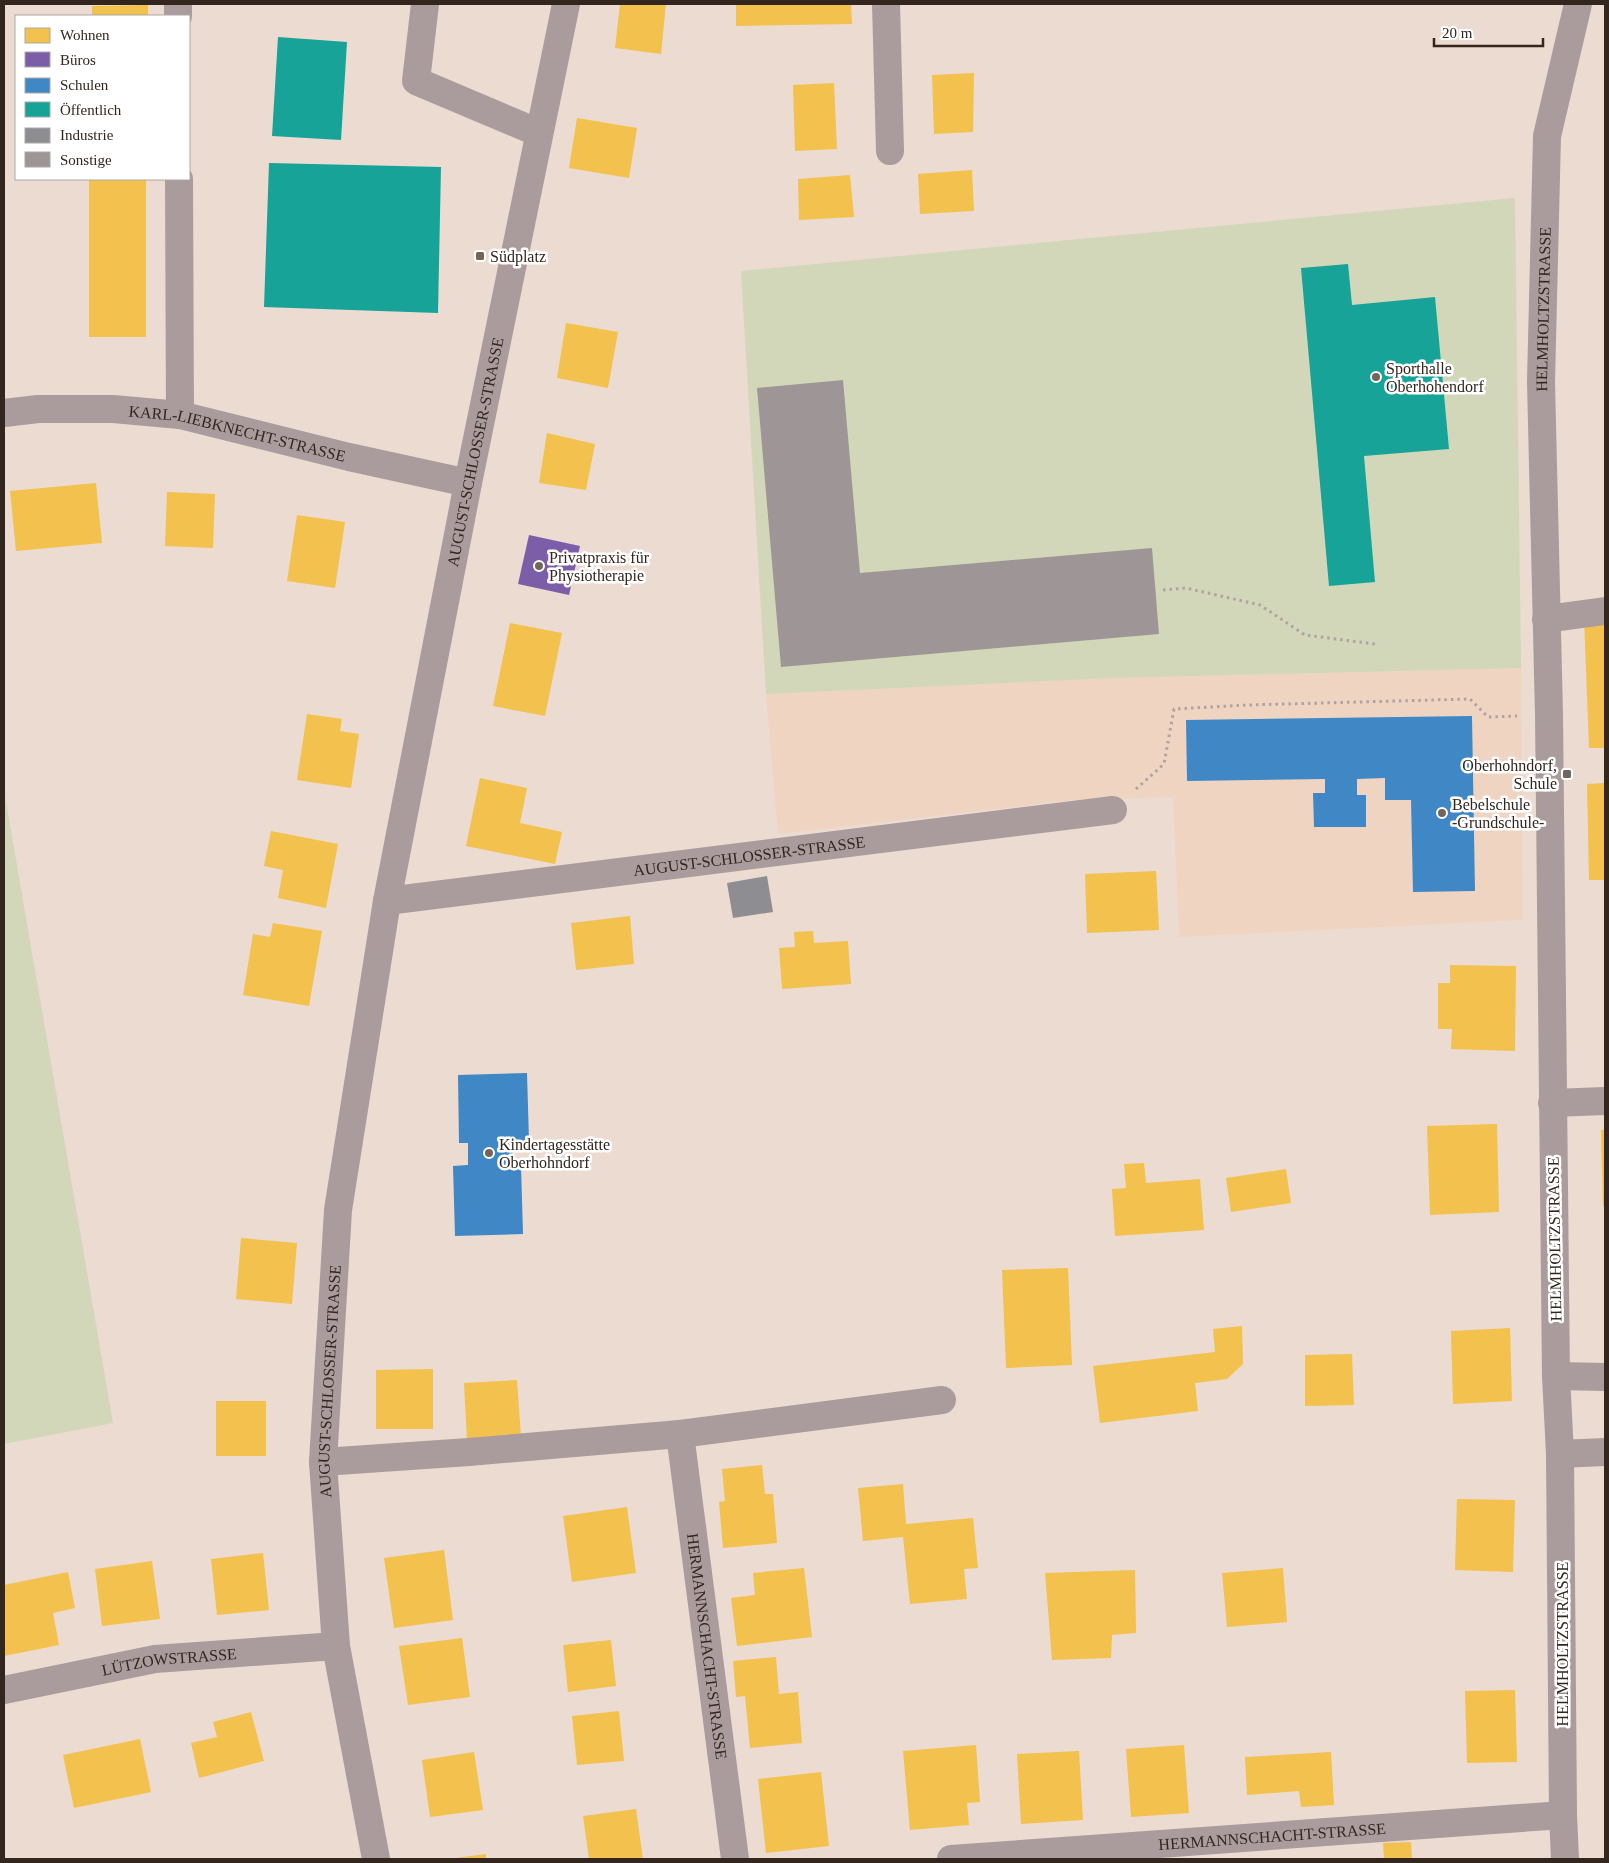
<svg xmlns="http://www.w3.org/2000/svg" width="1609" height="1863" viewBox="0 0 1609 1863" font-family="Georgia,serif">
<style>
.built{fill:#f0d4c2}
.green{fill:#d2d7b9}
.homes{fill:#f2c14e}
.offices{fill:#7b5ea7}
.schools{fill:#3f88c5}
.public{fill:#17a398}
.industry{fill:#8d8d92}
.building{fill:#9e9696}
.lines{fill:none;stroke-linecap:round;stroke-linejoin:round}
.path{stroke:#afa2a0;stroke-width:3;stroke-dasharray:2.5 4;stroke-linecap:butt}
.minor{stroke:#aa9c9d;stroke-width:28}
.poi-dot{fill:#73655d;stroke:#fff;stroke-width:2}
.labels{text-anchor:middle;stroke-width:5;stroke-linejoin:round;paint-order:stroke}
.poi-label{font-size:16px;fill:#32261f;stroke:#fff;text-anchor:start}
.street-label{font-size:16px;fill:#32261f;stroke:#fff}
</style>
<rect width="100%" height="100%" fill="#ecdbd0"/>
<path class="built" d="M 1521,668 L 1523,920 L 1179,937 L 1173,797 L 1075,800 L 778,834 L 766,694 L 1113,678 Z"/>
<g class="green">
<path d="M 1515,198 L 1521,668 L 1113,678 L 766,694 L 741,271 Z"/>
<path d="M 4,790 L 113,1423 L 4,1444 Z"/>
</g>
<g class="homes">
<path d="M 620,4 L 666,4 L 661,54 L 615,48 Z"/>
<path d="M 736,4 L 851,4 L 852,24 L 736,26 Z"/>
<path d="M 148,5 L 148,16 L 92,16 L 92,6 Z"/>
<path d="M 974,73 L 973,132 L 934,134 L 932,75 Z"/>
<path d="M 834,83 L 837,149 L 795,151 L 793,85 Z"/>
<path d="M 577,118 L 637,128 L 629,178 L 569,168 Z"/>
<path d="M 972,170 L 974,211 L 920,214 L 918,174 Z"/>
<path d="M 850,175 L 854,217 L 799,220 L 798,179 Z"/>
<rect x="89" y="179" width="57" height="158"/>
<path d="M 566,323 L 618,332 L 608,388 L 557,378 Z"/>
<path d="M 547,433 L 595,444 L 586,490 L 539,483 Z"/>
<path d="M 96,483 L 102,543 L 16,551 L 10,491 Z"/>
<path d="M 167,492 L 215,494 L 213,548 L 165,546 Z"/>
<path d="M 297,515 L 345,522 L 335,588 L 287,581 Z"/>
<path d="M 1605,616 L 1605,748 L 1589,748 L 1584,617 Z"/>
<path d="M 510,623 L 562,633 L 545,716 L 493,706 Z"/>
<path d="M 307,714 L 342,719 L 340,731 L 359,734 L 351,788 L 297,780 Z"/>
<path d="M 480,778 L 527,788 L 520,823 L 562,832 L 555,864 L 466,846 Z"/>
<path d="M 1605,783 L 1605,880 L 1589,880 L 1587,784 Z"/>
<path d="M 271,831 L 338,844 L 326,908 L 278,898 L 283,870 L 264,866 Z"/>
<path d="M 1156,871 L 1159,930 L 1087,933 L 1085,874 Z"/>
<path d="M 630,916 L 634,964 L 576,970 L 571,923 Z"/>
<path d="M 273,923 L 322,931 L 309,1006 L 243,995 L 253,934 L 270,937 Z"/>
<path d="M 813,931 L 814,943 L 848,941 L 851,984 L 782,989 L 779,948 L 795,947 L 794,932 Z"/>
<path d="M 1450,965 L 1516,966 L 1515,1051 L 1451,1049 L 1452,1029 L 1438,1029 L 1438,983 L 1450,983 Z"/>
<path d="M 1497,1124 L 1499,1212 L 1430,1215 L 1427,1126 Z"/>
<path d="M 1601,1130 L 1605,1130 L 1605,1206 L 1603,1206 Z"/>
<path d="M 1144,1163 L 1146,1183 L 1200,1179 L 1204,1230 L 1115,1236 L 1112,1189 L 1126,1188 L 1124,1164 Z"/>
<path d="M 1286,1169 L 1291,1203 L 1231,1212 L 1226,1178 Z"/>
<path d="M 241,1238 L 297,1243 L 292,1304 L 236,1299 Z"/>
<path d="M 1068,1268 L 1072,1365 L 1006,1368 L 1002,1270 Z"/>
<path d="M 1242,1326 L 1243,1364 L 1227,1379 L 1195,1383 L 1198,1411 L 1100,1423 L 1093,1366 L 1215,1352 L 1213,1329 Z"/>
<path d="M 1510,1328 L 1512,1401 L 1453,1404 L 1451,1331 Z"/>
<path d="M 1352,1354 L 1354,1405 L 1305,1406 L 1305,1355 Z"/>
<path d="M 433,1369 L 433,1429 L 376,1429 L 376,1370 Z"/>
<path d="M 517,1380 L 521,1437 L 467,1441 L 464,1383 Z"/>
<rect x="216" y="1401" width="50" height="55"/>
<path d="M 762,1465 L 765,1494 L 773,1494 L 777,1543 L 723,1548 L 719,1502 L 725,1501 L 722,1469 Z"/>
<path d="M 903,1484 L 906,1524 L 973,1518 L 978,1568 L 964,1569 L 967,1599 L 910,1604 L 903,1537 L 863,1541 L 858,1488 Z"/>
<path d="M 1457,1499 L 1515,1500 L 1513,1572 L 1455,1570 Z"/>
<path d="M 627,1507 L 636,1573 L 572,1582 L 563,1516 Z"/>
<path d="M 444,1550 L 453,1620 L 394,1628 L 384,1558 Z"/>
<path d="M 263,1553 L 269,1610 L 217,1615 L 211,1559 Z"/>
<path d="M 152,1561 L 160,1619 L 102,1626 L 95,1569 Z"/>
<path d="M 804,1568 L 812,1637 L 737,1646 L 731,1598 L 755,1595 L 753,1573 Z"/>
<path d="M 1283,1568 L 1287,1622 L 1227,1627 L 1222,1573 Z"/>
<path d="M 1135,1570 L 1136,1633 L 1112,1635 L 1111,1658 L 1052,1660 L 1045,1573 Z"/>
<path d="M 68,1572 L 75,1608 L 53,1613 L 59,1645 L 4,1656 L 4,1585 Z"/>
<path d="M 462,1638 L 470,1697 L 408,1705 L 399,1646 Z"/>
<path d="M 611,1640 L 616,1686 L 568,1692 L 563,1645 Z"/>
<path d="M 776,1657 L 779,1694 L 798,1692 L 802,1743 L 750,1748 L 745,1696 L 736,1697 L 733,1661 Z"/>
<path d="M 1515,1690 L 1517,1762 L 1467,1763 L 1465,1691 Z"/>
<path d="M 619,1711 L 624,1761 L 577,1765 L 572,1716 Z"/>
<path d="M 251,1712 L 264,1761 L 199,1778 L 191,1743 L 217,1737 L 213,1722 Z"/>
<path d="M 140,1739 L 151,1792 L 74,1808 L 63,1755 Z"/>
<path d="M 976,1745 L 980,1802 L 967,1803 L 969,1825 L 910,1830 L 903,1751 Z"/>
<path d="M 1184,1745 L 1189,1813 L 1131,1817 L 1126,1749 Z"/>
<path d="M 1079,1751 L 1083,1820 L 1021,1824 L 1017,1754 Z"/>
<path d="M 474,1752 L 483,1810 L 430,1817 L 422,1760 Z"/>
<path d="M 1331,1752 L 1334,1805 L 1301,1807 L 1299,1791 L 1247,1795 L 1245,1757 Z"/>
<path d="M 821,1772 L 829,1846 L 766,1853 L 758,1779 Z"/>
<path d="M 636,1809 L 643,1859 L 589,1859 L 583,1816 Z"/>
<path d="M 1411,1842 L 1412,1859 L 1384,1859 L 1383,1843 Z"/>
<path d="M 486,1854 L 486,1859 L 456,1859 L 456,1858 Z"/>
</g>
<path class="offices" d="M 529,535 L 580,546 L 569,595 L 518,584 Z"/>
<g class="schools">
<path d="M 1472,716 L 1475,891 L 1413,892 L 1411,800 L 1385,800 L 1385,778 L 1357,779 L 1357,795 L 1366,795 L 1366,827 L 1314,827 L 1313,793 L 1325,793 L 1325,779 L 1187,781 L 1186,720 Z"/>
<path d="M 527,1073 L 529,1141 L 512,1141 L 513,1166 L 521,1166 L 523,1234 L 455,1236 L 453,1166 L 468,1165 L 468,1143 L 459,1143 L 458,1075 Z"/>
</g>
<g class="public">
<path d="M 278,37 L 347,42 L 341,140 L 272,136 Z"/>
<path d="M 269,163 L 441,167 L 438,313 L 264,307 Z"/>
<path d="M 1348,264 L 1352,305 L 1435,297 L 1449,449 L 1364,456 L 1375,582 L 1329,586 L 1301,268 Z"/>
</g>
<path class="industry" d="M 767,876 L 773,912 L 733,918 L 727,883 Z"/>
<path class="building" d="M 843,380 L 860,573 L 1152,548 L 1159,634 L 781,667 L 757,388 Z"/>
<g class="lines">
<g class="path">
<path d="M 1163,590 L 1186,588 L 1260,605 L 1305,635 L 1375,644"/>
<path d="M 1136,789 L 1164,764 L 1174,709 L 1248,705 L 1470,699 L 1488,717 L 1517,716"/>
</g>
<g class="minor">
<path d="M 178,4 L 178,16"/>
<path d="M 425,4 L 416,81 L 539,133"/>
<path d="M 886,4 L 890,151"/>
<path d="M 179,179 L 180,415"/>
<path id="s1" d="M 4,413 L 38,409 L 113,409 L 180,415 L 349,457 L 468,483"/>
<path d="M 1546,619 L 1605,611"/>
<path id="s2" d="M 387,901 L 1113,810"/>
<path d="M 1552,1103 L 1605,1101"/>
<path d="M 1556,1376 L 1605,1377"/>
<path id="s3" d="M 680,1434 L 735,1859"/>
<path d="M 1560,1454 L 1605,1452"/>
<path d="M 323,1462 L 469,1452 L 680,1434 L 942,1400"/>
<path id="s4" d="M 4,1690 L 155,1659 L 336,1646"/>
<path id="s5" d="M 376,1859 L 336,1646 L 323,1462 L 338,1210 L 387,901 L 468,483 L 566,4"/>
<path id="s6" d="M 951,1859 L 1563,1815"/>
<path id="s7" d="M 1565,1859 L 1563,1815 L 1560,1454 L 1556,1376 L 1549,715 L 1541,382 L 1547,136 L 1578,4"/>
</g>
</g>
<g class="poi-dot">
<rect x="475" y="251" width="10" height="10" rx="2.5"/>
<circle cx="1376" cy="377" r="5"/>
<circle cx="539" cy="566" r="5"/>
<rect x="1562" y="769" width="10" height="10" rx="2.5"/>
<circle cx="1442" cy="813" r="5"/>
<circle cx="489" cy="1153" r="5"/>
</g>
<g class="labels">
<g class="poi-label">
<text x="490" y="262">Südplatz</text>
<text x="1386" y="374">Sporthalle<tspan x="1386" dy="18">Oberhohendorf</tspan></text>
<text x="549" y="563">Privatpraxis für<tspan x="549" dy="18">Physiotherapie</tspan></text>
<text x="1557" y="771" text-anchor="end">Oberhohndorf,<tspan x="1557" dy="18">Schule</tspan></text>
<text x="1452" y="810">Bebelschule<tspan x="1452" dy="18">-Grundschule-</tspan></text>
<text x="499" y="1150">Kindertagesstätte<tspan x="499" dy="18">Oberhohndorf</tspan></text>
</g>
<g class="street-label">
<text dy="6" stroke="none"><textPath href="#s7" startOffset="1550">HELMHOLTZSTRASSE</textPath></text>
<text dy="6" stroke="none"><textPath href="#s1" startOffset="236">KARL-LIEBKNECHT-STRASSE</textPath></text>
<text dy="6" stroke="none"><textPath href="#s5" startOffset="1424">AUGUST-SCHLOSSER-STRASSE</textPath></text>
<text dy="6" stroke="none"><textPath href="#s2" startOffset="365">AUGUST-SCHLOSSER-STRASSE</textPath></text>
<text transform="translate(1554 1239) rotate(-91)" y="6">HELMHOLTZSTRASSE</text>
<text dy="6" stroke="none"><textPath href="#s5" startOffset="482">AUGUST-SCHLOSSER-STRASSE</textPath></text>
<text transform="translate(1562 1644) rotate(-90)" y="6">HELMHOLTZSTRASSE</text>
<text dy="6" stroke="none"><textPath href="#s3" startOffset="214">HERMANNSCHACHT-STRASSE</textPath></text>
<text dy="6" stroke="none"><textPath href="#s4" startOffset="168">LÜTZOWSTRASSE</textPath></text>
<text dy="6" stroke="none"><textPath href="#s6" startOffset="322">HERMANNSCHACHT-STRASSE</textPath></text>
</g>
</g>
<rect width="1609" height="1863" fill="none" stroke="#32261f" stroke-width="10"/>
<rect x="15" y="15" width="175" height="165" fill="#ffffff" stroke="#ada8a5"/>
<rect x="25" y="28" width="25" height="15" fill="#f2c14e" stroke="#ada8a5"/>
<text x="60" y="40" font-size="15" fill="#32261f">Wohnen</text>
<rect x="25" y="52" width="25" height="15" fill="#7b5ea7" stroke="#ada8a5"/>
<text x="60" y="65" font-size="15" fill="#32261f">Büros</text>
<rect x="25" y="78" width="25" height="15" fill="#3f88c5" stroke="#ada8a5"/>
<text x="60" y="90" font-size="15" fill="#32261f">Schulen</text>
<rect x="25" y="102" width="25" height="15" fill="#17a398" stroke="#ada8a5"/>
<text x="60" y="115" font-size="15" fill="#32261f">Öffentlich</text>
<rect x="25" y="128" width="25" height="15" fill="#8d8d92" stroke="#ada8a5"/>
<text x="60" y="140" font-size="15" fill="#32261f">Industrie</text>
<rect x="25" y="152" width="25" height="15" fill="#9e9696" stroke="#ada8a5"/>
<text x="60" y="165" font-size="15" fill="#32261f">Sonstige</text>
<path d="M1434 38v8h109v-8" fill="none" stroke="#32261f" stroke-width="2.5"/>
<text x="1442" y="38" font-size="15" fill="#32261f" stroke="#ffffff" stroke-width="4" paint-order="stroke">20 m</text>
</svg>
